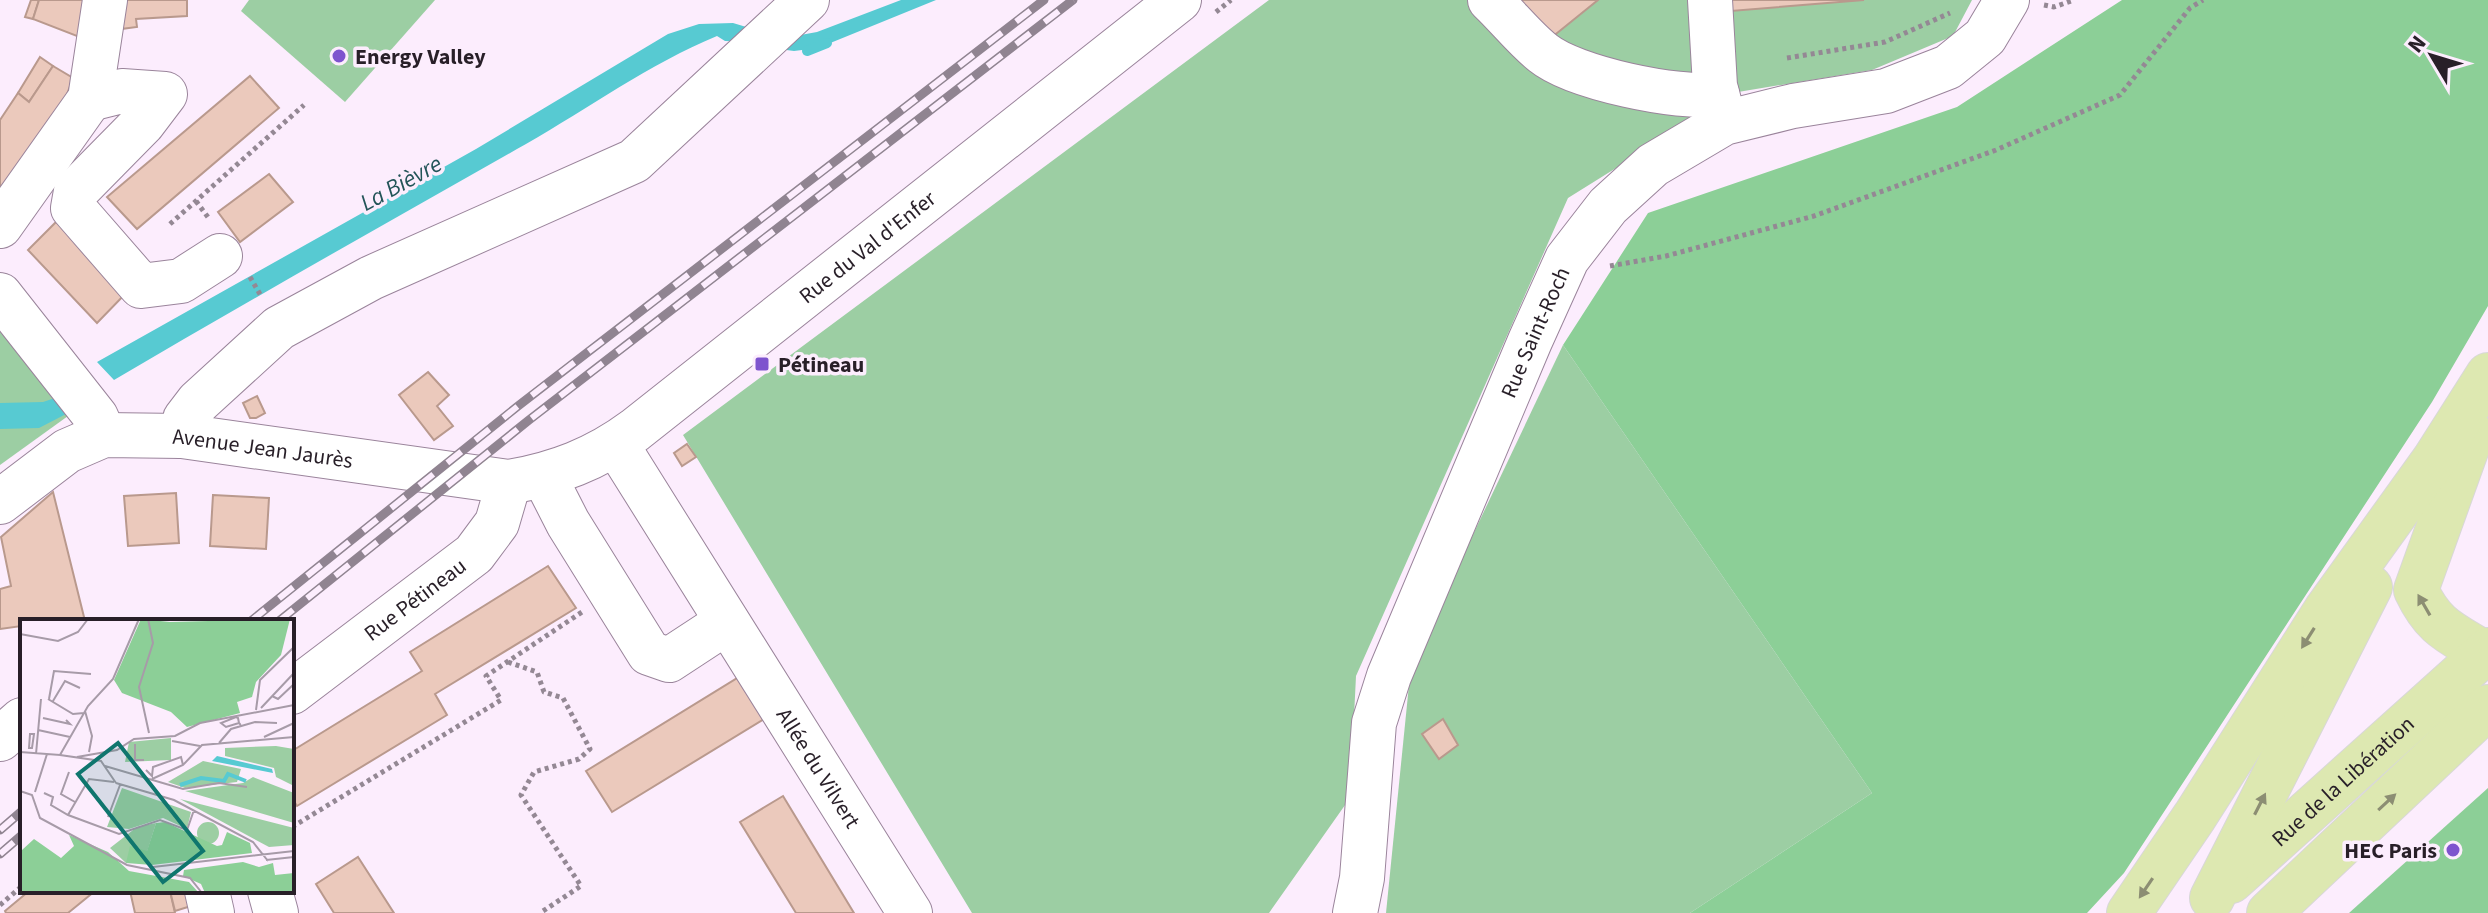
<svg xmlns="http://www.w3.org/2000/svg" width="2488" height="913" viewBox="0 0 2488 913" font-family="'Source Sans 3',sans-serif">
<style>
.green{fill:#9ccea3}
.forest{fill:#8ccf97}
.water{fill:#57cad2}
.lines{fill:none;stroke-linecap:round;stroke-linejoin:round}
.stream{stroke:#57cad2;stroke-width:10}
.building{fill:#ebc9bc;stroke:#b9998d;stroke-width:2}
.minor-casing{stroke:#9a849b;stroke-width:46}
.major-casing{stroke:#d8d7d8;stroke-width:46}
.path{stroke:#948894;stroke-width:5;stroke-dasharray:4 4;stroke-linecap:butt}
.minor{stroke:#fff;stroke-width:44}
.major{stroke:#dde8b1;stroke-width:44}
.rail-casing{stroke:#908491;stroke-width:9}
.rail{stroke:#fcedfd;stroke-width:6;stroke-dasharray:18;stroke-linecap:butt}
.oneway{fill:#8c8e73}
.poi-dot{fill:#7e54ce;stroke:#fcedfd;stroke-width:3}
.labels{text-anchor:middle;stroke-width:7;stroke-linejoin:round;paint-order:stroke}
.poi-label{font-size:22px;font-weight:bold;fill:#281f28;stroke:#fcedfd;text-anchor:start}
.street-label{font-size:22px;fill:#281f28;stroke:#fcedfd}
.water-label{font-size:24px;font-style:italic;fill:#235458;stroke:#fcedfd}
.inset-river{fill:none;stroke:#57cad2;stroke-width:4}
.inset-road{fill:none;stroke:#a79ba8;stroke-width:2}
.view{fill:#0f766e;fill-opacity:0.15;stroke:#0f766e;stroke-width:4}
.inset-edge{fill:none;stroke:#281f28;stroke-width:4}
</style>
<rect width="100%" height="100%" fill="#fcedfd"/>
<g class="green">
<path d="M 249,0 L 435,0 L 345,102 L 241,11 Z"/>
<path d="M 1269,0 L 1972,0 L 1953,36 L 1872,70 L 1738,92 L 1568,198 L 1356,676 L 1350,798 L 1269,913 L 972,913 L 683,435 Z"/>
<path d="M 0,312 L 68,416 L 0,465 Z"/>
<path d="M 1563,345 L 1872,793 L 1690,913 L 1386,913 L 1411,665 Z"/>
</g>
<g class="forest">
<path d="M 2122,0 L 2488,0 L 2488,306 L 2432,402 L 2124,873 L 2087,913 L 1690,913 L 1872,793 L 1563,345 L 1648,213 L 1957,107 Z"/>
<path d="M 2488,788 L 2488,913 L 2349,913 Z"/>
</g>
<g class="water">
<path d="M 901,0 L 936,0 L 818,48 L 794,51 L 771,48 L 795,36 L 817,32 Z"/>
<path d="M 733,23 L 763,32 L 752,42 L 725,41 L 717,36 C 649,64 589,108 526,144 C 388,222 250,300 114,380 L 97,362 L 476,149 L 668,34 L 699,24 Z"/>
<path d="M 58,397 L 68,413 L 39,428 L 0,429 L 0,403 L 43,402 Z"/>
</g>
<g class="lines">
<path class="stream" d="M 807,51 L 827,43"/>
</g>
<g class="building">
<path d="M 31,0 L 39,0 L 33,19 L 25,17 Z"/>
<path d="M 39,0 L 91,0 L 82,38 L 33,19 Z"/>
<path d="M 120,0 L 187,0 L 187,16 L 136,19 L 137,27 L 121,29 Z"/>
<path d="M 1513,0 L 1598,0 L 1551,38 Z"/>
<path d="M 1730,0 L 1864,0 L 1731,11 Z"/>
<path d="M 40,57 L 53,66 L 29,102 L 18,93 Z"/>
<path d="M 53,66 L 73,78 L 63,105 L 0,190 L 0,120 L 18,93 L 29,102 Z"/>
<path d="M 250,76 L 279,108 L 137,229 L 107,197 Z"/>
<path d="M 269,174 L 293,202 L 240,242 L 218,212 Z"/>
<path d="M 59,219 L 129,290 L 97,323 L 28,250 Z"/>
<path d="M 428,372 L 449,395 L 437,406 L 453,426 L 434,440 L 399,395 Z"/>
<path d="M 257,396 L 265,413 L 256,418 L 250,418 L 243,403 Z"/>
<path d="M 687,444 L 696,457 L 682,466 L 674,453 Z"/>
<path d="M 53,492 L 85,621 L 22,621 L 22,626 L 0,629 L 0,589 L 11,586 L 1,537 Z"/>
<path d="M 176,493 L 179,543 L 128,546 L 124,496 Z"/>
<path d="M 213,495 L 269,498 L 266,549 L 210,546 Z"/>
<path d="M 548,566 L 576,608 L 435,694 L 447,715 L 297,806 L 292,798 L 292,751 L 422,671 L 410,652 Z"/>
<path d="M 739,677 L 764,719 L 612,812 L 586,771 Z"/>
<path d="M 1443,719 L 1458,745 L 1439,759 L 1422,734 Z"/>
<path d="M 783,796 L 854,913 L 796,913 L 740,822 Z"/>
<path d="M 358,857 L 394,913 L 334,913 L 316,884 Z"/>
<path d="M 29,891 L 95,891 L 68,913 L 6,913 L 5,911 Z"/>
<path d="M 130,891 L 170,891 L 175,913 L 135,913 Z"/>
<path d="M 170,891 L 187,891 L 191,906 L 175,911 Z"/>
</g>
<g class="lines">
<defs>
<g id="minor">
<path d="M 1490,0 C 1508,17 1524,38 1543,53 C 1574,78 1679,100 1717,94"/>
<path d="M 1710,0 L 1715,86 L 1724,120"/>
<path d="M 90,99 L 122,91 L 165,94 L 143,123 L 76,191 L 73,208 L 141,286 L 181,281 L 220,256"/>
<path d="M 0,226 L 90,99 L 105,0"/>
<path d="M 0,295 L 96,417 L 104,435"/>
<path d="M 182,436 L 185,419 L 198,402 L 279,328 L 371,278 L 634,161 L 807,0"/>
<path id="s1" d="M 616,444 L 910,913"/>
<path d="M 544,476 L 568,523 L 649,653 L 669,660 L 727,622"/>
<path id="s2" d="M 0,502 L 67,451 L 104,435 L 182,436 L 509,482 C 556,474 596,459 635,430 L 1179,0"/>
<path id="s3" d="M 292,692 L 474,554 L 497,523 L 509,482"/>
<path d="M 0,739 L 22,720"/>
<path d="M 207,891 L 212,913"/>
<path d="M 270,891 L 276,913"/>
<path id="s4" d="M 1355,913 L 1362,878 L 1374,723 L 1389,676 L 1530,341 L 1567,259 L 1608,206 L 1653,165 L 1724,123 L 1793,106 L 1886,91 L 1948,67 L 1985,37 L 2007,0"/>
</g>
<g id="major">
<path d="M 2472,434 L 2416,590 C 2434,628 2450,632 2484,653"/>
<path id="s5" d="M 2231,881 L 2488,650"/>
<path d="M 2212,898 L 2370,587"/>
<path d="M 2129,913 L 2195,816 L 2326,610 L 2434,460 L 2488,375"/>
<path d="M 2269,913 L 2488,707"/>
</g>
</defs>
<use href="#minor" class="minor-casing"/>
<use href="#major" class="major-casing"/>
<g class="path">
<path d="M 2044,5 L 2054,7 L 2074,0"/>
<path d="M 1216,12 L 1231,0"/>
<path d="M 1787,58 L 1885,42 L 1950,13"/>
<path d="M 196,201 L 210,220"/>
<path d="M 170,224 L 304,105"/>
<path d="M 1610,266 L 1666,256 L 1814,216 L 1996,150 L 2120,95 L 2190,8 L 2203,0"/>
<path d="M 250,277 L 261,296"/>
<path d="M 508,662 L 537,672 L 544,692 L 563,698 L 590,749 L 579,759 L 534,772 L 521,795 L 581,886 L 540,913"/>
<path d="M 292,827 L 501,700 L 486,676 L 582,612"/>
<path d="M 0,905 L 22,886"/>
</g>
<use href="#minor" class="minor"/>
<use href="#major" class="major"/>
<defs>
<g id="rail">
<path d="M 251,621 L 518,406 L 1044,0"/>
<path d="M 279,621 L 529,420 L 1073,0"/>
<path d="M 0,830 L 22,811"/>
<path d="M 0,854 L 22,835"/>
</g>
</defs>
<use href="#rail" class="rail-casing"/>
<use href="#rail" class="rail"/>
</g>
<defs><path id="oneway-solid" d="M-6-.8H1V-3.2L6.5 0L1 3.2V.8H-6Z" transform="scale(2)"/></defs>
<g class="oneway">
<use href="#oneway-solid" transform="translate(2424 605) rotate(-120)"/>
<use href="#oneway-solid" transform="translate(2308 638) rotate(122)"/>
<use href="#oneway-solid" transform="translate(2387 802) rotate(-43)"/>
<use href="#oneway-solid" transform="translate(2260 804) rotate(-63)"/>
<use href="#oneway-solid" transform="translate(2146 888) rotate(124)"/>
</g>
<g class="poi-dot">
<circle cx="339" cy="56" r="8"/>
<rect x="754" y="356" width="16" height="16" rx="4"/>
<circle cx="2453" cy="850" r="8"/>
</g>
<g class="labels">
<g class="poi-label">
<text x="355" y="64">Energy Valley</text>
<text x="778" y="372">Pétineau</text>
<text x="2437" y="858" text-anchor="end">HEC Paris</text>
</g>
<g class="street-label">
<text dy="8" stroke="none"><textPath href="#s2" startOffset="966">Rue du Val d'Enfer</textPath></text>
<text dy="8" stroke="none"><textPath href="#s4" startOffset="614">Rue Saint-Roch</textPath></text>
<text dy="8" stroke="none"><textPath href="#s2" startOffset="284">Avenue Jean Jaurès</textPath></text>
<text dy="8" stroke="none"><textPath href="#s3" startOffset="154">Rue Pétineau</textPath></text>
<text dy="8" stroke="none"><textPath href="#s1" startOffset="382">Allée du Vilvert</textPath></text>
<text dy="8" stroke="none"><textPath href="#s5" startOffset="150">Rue de la Libération</textPath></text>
</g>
<g class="water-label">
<text transform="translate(401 183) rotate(-29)" y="8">La Bièvre</text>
</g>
</g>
<g transform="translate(20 619)">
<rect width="274" height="274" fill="#fcedfd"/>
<path d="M 151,119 L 151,141 L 105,143 L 109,123 ZM 256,127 L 274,130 L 274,167 L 256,158 L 254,149 L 205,137 L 205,129 ZM 183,142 L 221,150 L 217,163 L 165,169 L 148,163 ZM 233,158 L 274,174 L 274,204 L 165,172 L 223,164 ZM 102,169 L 171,193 L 167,210 L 143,199 L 109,210 L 87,208 ZM 160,180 L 274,209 L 274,226 L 249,228 ZM177 214a11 11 0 1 1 22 0a11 11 0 1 1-22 0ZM 136,204 L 127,233 L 106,244 L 90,229 L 117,208 Z" fill="#9ccea3"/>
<path d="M 121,0 L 150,3 L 270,0 L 261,36 L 236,63 L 232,78 L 217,83 L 220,94 L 167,108 L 151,93 L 102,74 L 94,61 ZM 145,203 L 197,227 L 202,226 L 207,213 L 230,224 L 232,234 L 132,246 L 106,244 L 110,227 L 127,232 L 136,204 ZM 49,216 L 88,233 L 109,252 L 169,263 L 179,274 L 0,274 L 2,231 L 14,220 L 41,239 L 54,227 ZM 223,243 L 239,248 L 253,244 L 255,256 L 274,254 L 274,274 L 185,274 L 181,265 L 163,257 L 164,251 Z" fill="#8ccf97"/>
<path d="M 197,137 L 252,150 L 253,154 L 192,142 Z" fill="#57cad2"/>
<path class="inset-river" d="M 160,166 L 181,159 L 204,162 L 208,155 L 226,162"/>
<path class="inset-road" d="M 128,0 L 133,24 L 119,68 L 129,114M 0,15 L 38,22 L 58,13 L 68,0M 252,77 L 258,80 L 274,65M 28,80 L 53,95 L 64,94M 29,80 L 34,52 L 71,55M 33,82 L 45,62 L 60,69M 241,89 L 274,54M 236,91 L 240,61 L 273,29M 65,92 L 72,117 L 69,133M 23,99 L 50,105 L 46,101M 219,104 L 206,108 L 201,104 L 216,98 L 218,99 L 219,104 L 220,105 L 221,108M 18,111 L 50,118M 10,115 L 14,115 L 12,129 L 9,129 ZM 244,118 L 274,104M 152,122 L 180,127M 199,124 L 211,110 L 235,103 L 257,104M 115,125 L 115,141 L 124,141M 0,133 L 40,136 L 68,87 L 93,60 L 119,0M 16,135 L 21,80M 40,136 L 81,142 L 96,164M 57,138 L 97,131 L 114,120 L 155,117 L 180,104 L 274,86M 85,147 L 163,170 L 199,164 L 227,168M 126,151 L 132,157 L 133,148 L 161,138 L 163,146M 49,153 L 41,175 L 55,183M 132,160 L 163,146 L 182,126 L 274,118M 96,164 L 154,181 L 233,223 L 248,242M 0,172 L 12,176 L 20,199 L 107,246 L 170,259 L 182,274M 15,173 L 27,135M 24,174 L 33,178 L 31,186 L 48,196 L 99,215 L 140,201 L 167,211 L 174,191M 48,196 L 69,160 L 94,163M 88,198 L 100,166M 246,241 L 274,238M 133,248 L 274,232"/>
<path class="view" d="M 98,124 L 183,232 L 143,263 L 58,155 Z"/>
<rect width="274" height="274" class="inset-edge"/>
</g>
<g transform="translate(2432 56) rotate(308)" stroke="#fcedfd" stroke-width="6" paint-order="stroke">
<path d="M0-6L14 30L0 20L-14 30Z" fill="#281f28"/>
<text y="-12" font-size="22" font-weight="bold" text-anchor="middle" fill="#281f28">N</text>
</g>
</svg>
